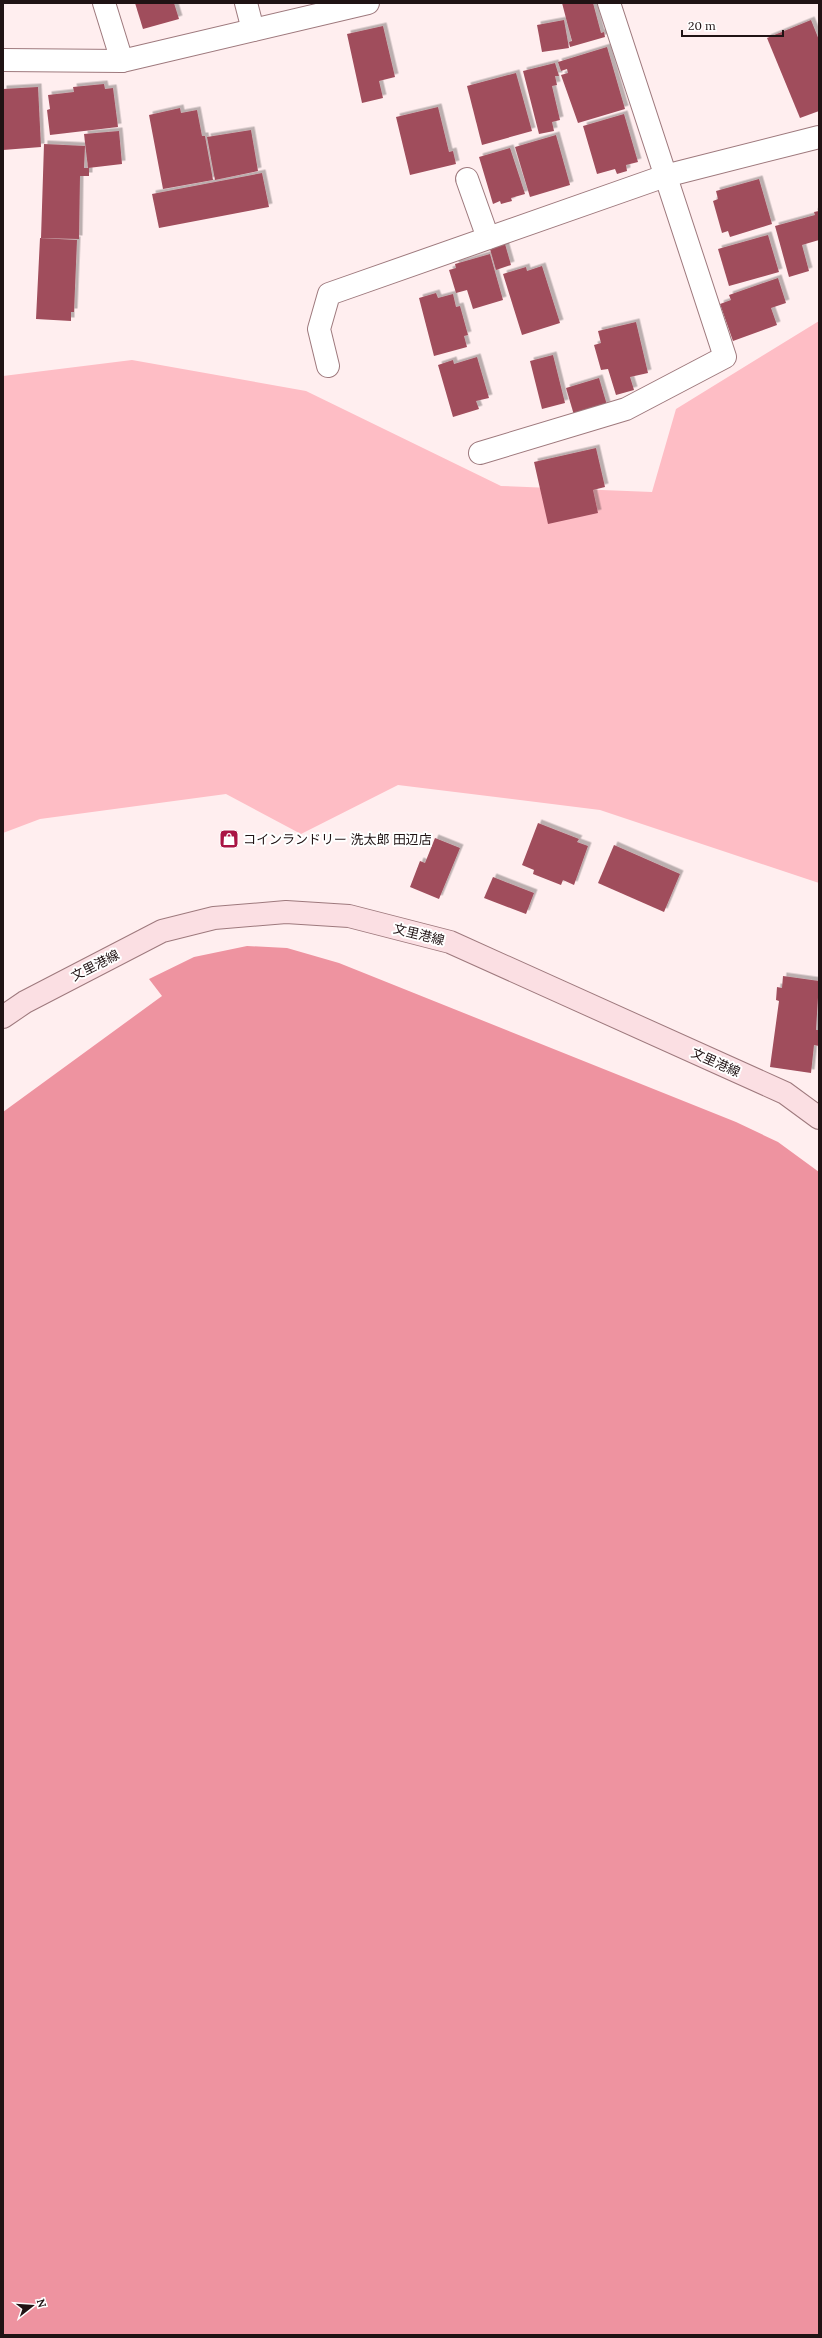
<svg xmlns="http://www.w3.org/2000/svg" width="822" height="2338" viewBox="0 0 822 2338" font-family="Lora,'Noto Sans JP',serif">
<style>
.green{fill:#febdc5}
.water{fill:#ee93a0}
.building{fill:#a04d5c;filter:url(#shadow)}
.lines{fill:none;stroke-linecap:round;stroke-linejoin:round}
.minor-casing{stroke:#9e797d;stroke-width:24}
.secondary-casing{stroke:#9e797d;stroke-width:24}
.minor{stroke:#fff;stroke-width:22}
.secondary{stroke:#fbdfe3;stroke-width:22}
.labels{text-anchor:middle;stroke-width:4;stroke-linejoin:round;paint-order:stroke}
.poi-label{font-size:13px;fill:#201314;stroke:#fff;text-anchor:start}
.street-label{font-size:13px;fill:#201314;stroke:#fff}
</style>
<defs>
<filter id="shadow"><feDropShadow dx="3.5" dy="-3.5" stdDeviation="0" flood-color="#0004"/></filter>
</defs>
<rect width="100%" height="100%" fill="#ffeeef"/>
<path class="green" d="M 819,321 L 819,883 L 600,810 L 398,785 L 301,834 L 226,794 L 40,819 L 3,833 L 3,376 L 132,360 L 306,391 L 501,486 L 652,492 L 676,409 Z"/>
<path class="water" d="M 247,946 L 287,948 L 339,963 L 736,1122 L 778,1142 L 819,1172 L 819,2335 L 3,2335 L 3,1112 L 162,996 L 149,979 L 194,957 Z"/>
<g class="building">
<path d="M 135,3 L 174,3 L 179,19 L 143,29 Z"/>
<path d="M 562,3 L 593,3 L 601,33 L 604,32 L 605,37 L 570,47 L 569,42 L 572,41 Z"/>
<path d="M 564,20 L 569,48 L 542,52 L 537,25 Z"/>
<path d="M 811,20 L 819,40 L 819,111 L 800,118 L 767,38 Z"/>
<path d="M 383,26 L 395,77 L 379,81 L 383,98 L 362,103 L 347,34 Z"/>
<path d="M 607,47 L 625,109 L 578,123 L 561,75 L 568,73 L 567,69 L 561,71 L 558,62 Z"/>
<path d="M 555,63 L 559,76 L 555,76 L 557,85 L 552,86 L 560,120 L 552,122 L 554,131 L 539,134 L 523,71 Z"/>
<path d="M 516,73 L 532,131 L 482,145 L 467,86 Z"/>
<path d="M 104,84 L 105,89 L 113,88 L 118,127 L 50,135 L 47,110 L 50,109 L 48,95 L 74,92 L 73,87 Z"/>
<path d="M 38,87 L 41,147 L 3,150 L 3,89 Z"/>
<path d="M 438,107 L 449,152 L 453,151 L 456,164 L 410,175 L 396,117 Z"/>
<path d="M 180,108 L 181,113 L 197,110 L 202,136 L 205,136 L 213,180 L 163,189 L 149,115 Z"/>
<path d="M 624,114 L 638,162 L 626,165 L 627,171 L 617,174 L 615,169 L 597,174 L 583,126 Z"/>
<path d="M 251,130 L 258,171 L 215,180 L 207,137 Z"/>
<path d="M 119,131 L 122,164 L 88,168 L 84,134 Z"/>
<path d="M 556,135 L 570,185 L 530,197 L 515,147 Z"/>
<path d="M 44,144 L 85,146 L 84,168 L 89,168 L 89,176 L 80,176 L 79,239 L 41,238 Z"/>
<path d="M 510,148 L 525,194 L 511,198 L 512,201 L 501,204 L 500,201 L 493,204 L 479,157 Z"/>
<path d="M 262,173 L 269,207 L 159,228 L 152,194 Z"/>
<path d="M 759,179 L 772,224 L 730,237 L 728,231 L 722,233 L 713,201 L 718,199 L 716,191 Z"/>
<path d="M 819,211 L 819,240 L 802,245 L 809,271 L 789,277 L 775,226 L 815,215 L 814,212 Z"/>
<path d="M 768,235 L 779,272 L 729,286 L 718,249 Z"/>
<path d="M 40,238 L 77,240 L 74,312 L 71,312 L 71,321 L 36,319 Z"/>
<path d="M 505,244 L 511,265 L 496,270 L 490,249 Z"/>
<path d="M 490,254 L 503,300 L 473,309 L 467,290 L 456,293 L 449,270 L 456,268 L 455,264 Z"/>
<path d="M 542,266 L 560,323 L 522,335 L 503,274 L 526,267 L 527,271 Z"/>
<path d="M 778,278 L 786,303 L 771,308 L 777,325 L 733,341 L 720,304 L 731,300 L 729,295 Z"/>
<path d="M 436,293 L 438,298 L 453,294 L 456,307 L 460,306 L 468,335 L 464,336 L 467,347 L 434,356 L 419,298 Z"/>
<path d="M 636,322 L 648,373 L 630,377 L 634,390 L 616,395 L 608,369 L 601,370 L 594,345 L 601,343 L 598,331 Z"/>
<path d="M 553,355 L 565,403 L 542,409 L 530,361 Z"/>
<path d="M 477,357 L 489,398 L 476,401 L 479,409 L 453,417 L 438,365 L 453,360 L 454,364 Z"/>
<path d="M 599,378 L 607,405 L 574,415 L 566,388 Z"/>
<path d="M 596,448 L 605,487 L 593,490 L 598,513 L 548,524 L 534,462 Z"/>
<path d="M 538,823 L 579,839 L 577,842 L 588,846 L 574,885 L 563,880 L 561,885 L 533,874 L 534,870 L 522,865 Z"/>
<path d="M 435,838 L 460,848 L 439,899 L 410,887 L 420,861 L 425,863 Z"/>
<path d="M 614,845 L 680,874 L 664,912 L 598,883 Z"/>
<path d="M 493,877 L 534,893 L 526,914 L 484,898 Z"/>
<path d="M 783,976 L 819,981 L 816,1030 L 819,1030 L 819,1046 L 814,1045 L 811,1073 L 770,1067 L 779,1001 L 776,1000 L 777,987 L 782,988 Z"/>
</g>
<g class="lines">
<defs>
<g id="minor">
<path d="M 104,3 L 122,61"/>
<path d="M 246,3 L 253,30"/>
<path d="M 3,60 L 122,61 L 368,3"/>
<path d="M 467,179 L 488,238"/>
<path d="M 328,366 L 319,329 L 329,294 L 665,176 L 819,137"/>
<path d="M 480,453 L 626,409 L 725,357 L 609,3"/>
</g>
<path id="secondary" d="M 3,1017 L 25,1002 L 162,931 L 214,918 L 286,912 L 349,916 L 450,942 L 785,1093 L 819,1118"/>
</defs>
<use href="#minor" class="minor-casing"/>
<use href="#secondary" class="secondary-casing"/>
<use href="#minor" class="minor"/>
<use href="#secondary" class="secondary"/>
</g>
<defs>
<symbol id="shop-square" viewBox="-11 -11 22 22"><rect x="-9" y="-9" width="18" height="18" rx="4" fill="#a91444" stroke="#fff"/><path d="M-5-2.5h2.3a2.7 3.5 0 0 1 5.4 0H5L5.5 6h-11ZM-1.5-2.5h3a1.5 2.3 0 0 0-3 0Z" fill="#fff"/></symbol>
</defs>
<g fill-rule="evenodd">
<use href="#shop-square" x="218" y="828" width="22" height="22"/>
</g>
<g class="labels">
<g class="poi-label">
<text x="243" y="844">コインランドリー 洗太郎 田辺店</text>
</g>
<g class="street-label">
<text transform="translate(419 934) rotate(14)" y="5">文里港線</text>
<text transform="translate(95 965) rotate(-27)" y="5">文里港線</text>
<text transform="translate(716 1062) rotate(24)" y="5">文里港線</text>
</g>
</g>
<rect width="822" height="2338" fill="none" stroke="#201314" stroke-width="8"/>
<g transform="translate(32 2306) rotate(73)" stroke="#ffffff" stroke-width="3" paint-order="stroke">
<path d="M0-3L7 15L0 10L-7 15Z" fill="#201314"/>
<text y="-6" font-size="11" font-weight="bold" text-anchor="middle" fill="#201314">N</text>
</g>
<path d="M682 30v6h101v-6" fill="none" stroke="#201314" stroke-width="2"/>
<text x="688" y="30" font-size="12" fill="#201314" stroke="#ffffff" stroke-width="3" paint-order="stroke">20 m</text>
</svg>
